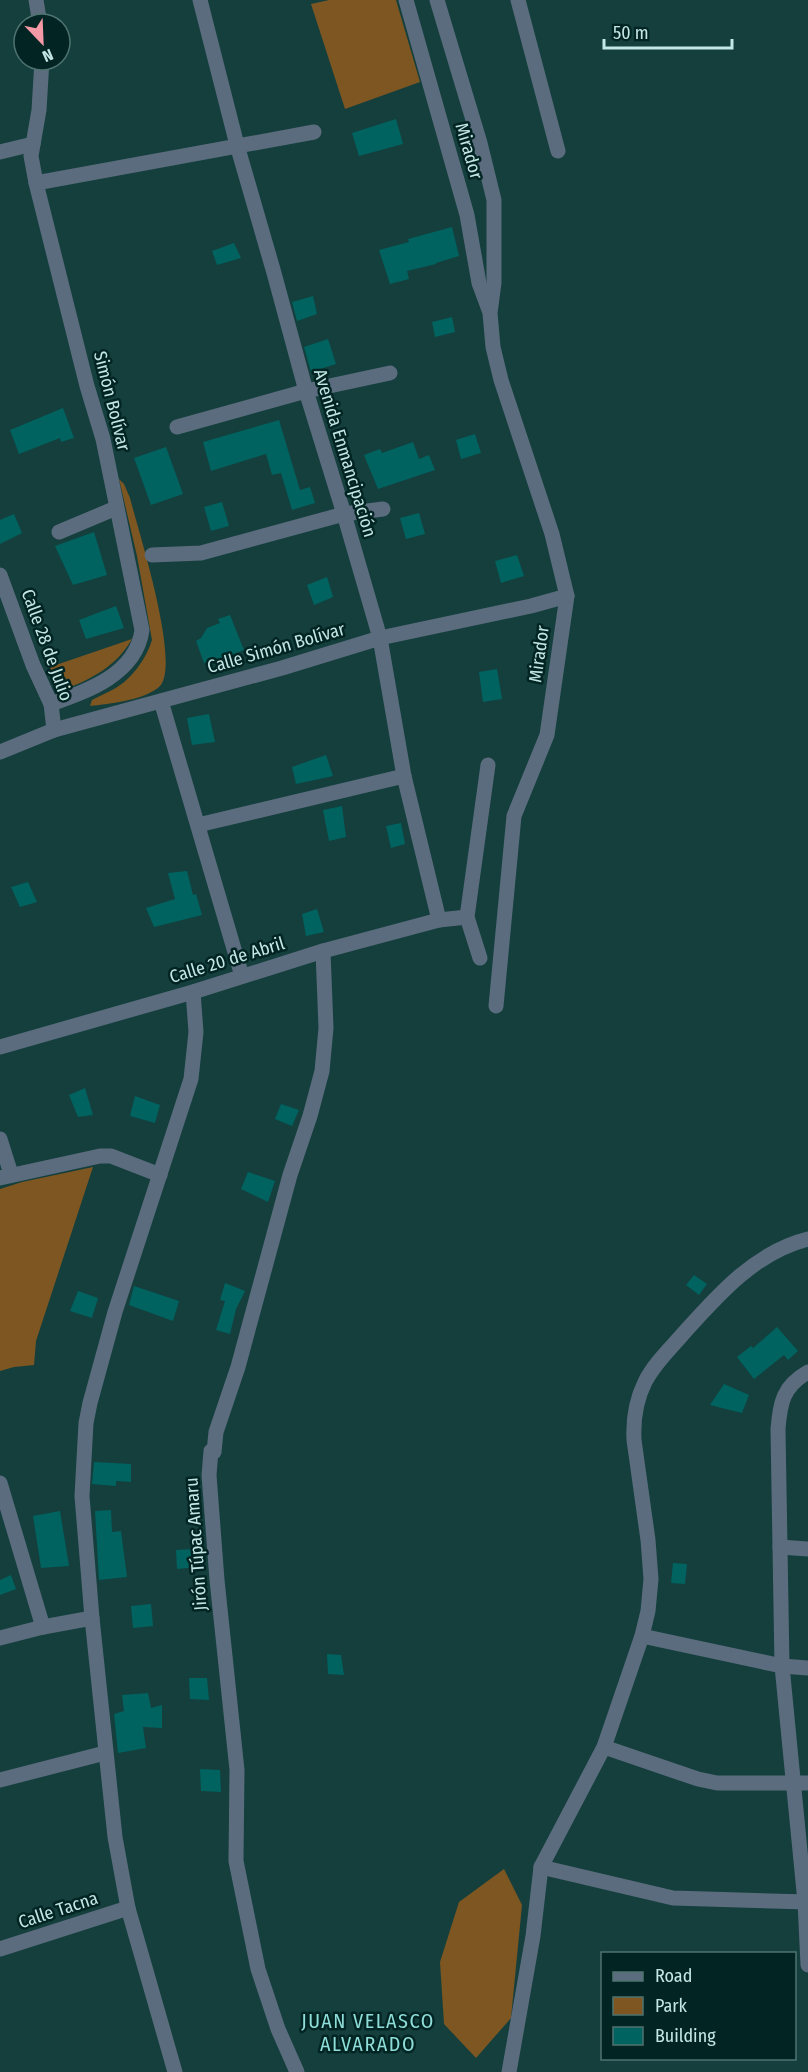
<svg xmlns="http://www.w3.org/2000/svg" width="808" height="2072" viewBox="0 0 808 2072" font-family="'Fira Sans Condensed',sans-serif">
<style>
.green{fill:#7d5621}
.building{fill:#006360}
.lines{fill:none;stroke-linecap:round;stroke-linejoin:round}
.minor{stroke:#5b6c7e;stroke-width:15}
.labels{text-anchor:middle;stroke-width:5;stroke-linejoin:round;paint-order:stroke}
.street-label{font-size:18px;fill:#c2e7e4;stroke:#022523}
.neighbourhood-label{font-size:20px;letter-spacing:1.5px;fill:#8eddd8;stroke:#022523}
</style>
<rect width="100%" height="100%" fill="#143f3d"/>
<g class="green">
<path d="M 329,0 L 396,0 L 420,82 L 345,109 L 311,4 Z"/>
<path d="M 119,479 L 124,484 L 130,498 C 138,530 181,663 160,686 C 146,700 109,704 90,706 L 92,700 C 99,696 107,693 114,689 C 132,679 146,659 152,640 L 137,556 Z"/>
<path d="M 132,639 C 116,667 90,680 60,691 L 50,667 Z"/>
<path d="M 93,1167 L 36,1341 L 34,1365 L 14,1367 L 0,1371 L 0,1189 L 22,1182 Z"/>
<path d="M 504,1869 L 522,1905 L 511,2018 L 476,2058 L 444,2024 L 440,1962 L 459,1902 Z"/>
</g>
<g class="building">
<path d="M 396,119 L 403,144 L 359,156 L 352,133 Z"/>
<path d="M 452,227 L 459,256 L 436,263 L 436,264 L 407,271 L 409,279 L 390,284 L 379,250 L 409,242 L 408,239 Z"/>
<path d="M 234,243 L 241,258 L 217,265 L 212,251 Z"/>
<path d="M 313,296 L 317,314 L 297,321 L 292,302 Z"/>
<path d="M 452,317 L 455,332 L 435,337 L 432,322 Z"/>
<path d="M 328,339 L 336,364 L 311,372 L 304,347 Z"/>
<path d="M 63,408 L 74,438 L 61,442 L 60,438 L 19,454 L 10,430 Z"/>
<path d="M 279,420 L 300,490 L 310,487 L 315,503 L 292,510 L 281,473 L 272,475 L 266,454 L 211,471 L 203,442 Z"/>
<path d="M 475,434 L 481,453 L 461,459 L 456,440 Z"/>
<path d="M 413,442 L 419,459 L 429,455 L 435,470 L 378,489 L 364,455 L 380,449 L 382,453 Z"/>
<path d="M 166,447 L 183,494 L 151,505 L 134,458 Z"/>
<path d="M 222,502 L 229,526 L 211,531 L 204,507 Z"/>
<path d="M 419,513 L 425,534 L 406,539 L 400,518 Z"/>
<path d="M 14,514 L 22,533 L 0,544 L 0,520 Z"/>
<path d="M 94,532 L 107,575 L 73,585 L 55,546 Z"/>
<path d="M 517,555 L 524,576 L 501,583 L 495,561 Z"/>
<path d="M 327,577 L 333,597 L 314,605 L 307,585 Z"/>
<path d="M 116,606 L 124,628 L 86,639 L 79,620 Z"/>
<path d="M 230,615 L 244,650 L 220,660 L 204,663 L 196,641 L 201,638 L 207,628 L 220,623 L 218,619 Z"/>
<path d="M 497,669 L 502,699 L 483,702 L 479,672 Z"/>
<path d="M 209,714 L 215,742 L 192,745 L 187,718 Z"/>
<path d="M 326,755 L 333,776 L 296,784 L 292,767 Z"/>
<path d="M 342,806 L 346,837 L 329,841 L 323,810 Z"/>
<path d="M 401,823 L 405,844 L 391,848 L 386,826 Z"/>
<path d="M 187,871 L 193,895 L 196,894 L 202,915 L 154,927 L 146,908 L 175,899 L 168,873 Z"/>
<path d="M 28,882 L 37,902 L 20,907 L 11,887 Z"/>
<path d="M 317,909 L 324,932 L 306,936 L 302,914 Z"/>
<path d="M 85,1088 L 93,1115 L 78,1117 L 69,1095 Z"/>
<path d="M 135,1096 L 160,1105 L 155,1123 L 130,1116 Z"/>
<path d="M 281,1104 L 299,1110 L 292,1126 L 275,1119 Z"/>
<path d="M 248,1172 L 275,1181 L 268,1202 L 241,1189 Z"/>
<path d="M 694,1275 L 707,1284 L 699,1295 L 686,1285 Z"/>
<path d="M 225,1283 L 245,1291 L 236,1309 L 230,1334 L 216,1330 L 225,1301 L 220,1300 Z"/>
<path d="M 134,1286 L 179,1301 L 173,1321 L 129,1305 Z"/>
<path d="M 78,1291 L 98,1298 L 92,1318 L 70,1311 Z"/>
<path d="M 777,1327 L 798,1351 L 788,1360 L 784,1355 L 754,1379 L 737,1357 L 751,1346 L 753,1348 Z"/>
<path d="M 724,1384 L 749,1395 L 742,1413 L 710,1405 Z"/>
<path d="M 94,1462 L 131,1464 L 131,1482 L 116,1481 L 116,1486 L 92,1484 Z"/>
<path d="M 111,1510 L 112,1532 L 121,1531 L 127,1577 L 99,1580 L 95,1511 Z"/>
<path d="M 60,1511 L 69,1566 L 41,1568 L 33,1516 Z"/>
<path d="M 195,1549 L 197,1567 L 177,1569 L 176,1550 Z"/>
<path d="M 673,1563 L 687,1564 L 685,1584 L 671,1583 Z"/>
<path d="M 11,1575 L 16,1589 L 0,1595 L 0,1580 Z"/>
<path d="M 151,1604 L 153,1626 L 133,1628 L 131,1606 Z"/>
<path d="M 327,1654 L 341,1655 L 344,1675 L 328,1674 Z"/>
<path d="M 189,1678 L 207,1678 L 209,1700 L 190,1699 Z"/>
<path d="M 148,1693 L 151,1708 L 162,1705 L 162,1728 L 143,1727 L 146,1748 L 118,1753 L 114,1714 L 124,1711 L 122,1695 Z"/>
<path d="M 200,1769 L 220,1770 L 221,1792 L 201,1791 Z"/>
</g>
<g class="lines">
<g class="minor">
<path d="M 36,0 L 40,24"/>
<path d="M 200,0 L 237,145 L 274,273 L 306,391 L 344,514 L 380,638 L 404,776 L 439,920"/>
<path d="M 406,0 L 467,215 L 479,283 L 489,310"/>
<path d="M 437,0 L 480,143 L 494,200 L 494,283 L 490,313 L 493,347 L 501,380 L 552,534 L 567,596 L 547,735 L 514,816 L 496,1006"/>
<path d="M 518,0 L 558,151"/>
<path d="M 42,60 L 39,110 L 31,156 L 36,183 L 87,386 L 103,439 L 142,630 C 136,674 88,691 51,704"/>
<path d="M 0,152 L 33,144"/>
<path d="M 36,183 L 314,132"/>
<path d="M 177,427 L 306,391 L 390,373"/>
<path d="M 59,532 L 116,508"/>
<path d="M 152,555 L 201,553 L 344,514 L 383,509"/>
<path d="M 0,575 L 33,665 L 51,704 L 54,730"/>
<path d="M 161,701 L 242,976"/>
<path d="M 0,752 L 54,730 L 282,668 L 380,638 L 531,606 L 567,596"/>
<path d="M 198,825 L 404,776"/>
<path d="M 480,958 L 467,917 L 488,765"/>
<path d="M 0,1047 L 193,992 L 323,951 L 439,920 L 467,917"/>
<path d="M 0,1139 L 11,1174"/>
<path d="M 0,1178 L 100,1156 L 111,1156 L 160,1175"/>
<path d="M 808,1372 C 783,1386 780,1403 778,1429 L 782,1666 L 805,1902 L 808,1965"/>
<path d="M 0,1483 L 43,1627"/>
<path d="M 780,1547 L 808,1549"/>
<path d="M 642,1636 L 782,1666 L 808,1668"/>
<path d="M 0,1638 L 43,1627 L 92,1618"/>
<path d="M 604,1747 L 698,1779 L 717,1783 L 808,1783"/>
<path d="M 0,1780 L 105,1753"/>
<path d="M 541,1867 L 673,1898 L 808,1902"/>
<path d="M 0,1949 L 128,1908"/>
<path d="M 175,2072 L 128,1908 L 115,1837 L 92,1618 L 82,1496 L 86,1423 L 90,1403 L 115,1312 L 191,1079 L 196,1032 L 193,992"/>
<path d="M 297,2072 L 278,2029 L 258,1969 L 236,1861 L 237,1770 L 217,1580 L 209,1475 L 211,1451 L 214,1452 L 216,1432 L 238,1367 L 290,1175 L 310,1116 L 322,1071 L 326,1028 L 323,951"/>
<path d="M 509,2072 L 533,1936 L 541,1867 L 604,1747 L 642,1636 L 648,1611 L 651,1579 L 648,1540 L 634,1440 C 633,1420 636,1400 645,1382 C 654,1364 669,1350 682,1335 C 717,1296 755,1252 808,1239"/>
</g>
</g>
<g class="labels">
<g class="street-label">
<text transform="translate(469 151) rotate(74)" y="6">Mirador</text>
<text transform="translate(112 401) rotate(76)" y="6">Simón Bolívar</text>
<text transform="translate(345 453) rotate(73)" y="6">Avenida Enmancipación</text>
<text transform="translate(47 645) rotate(70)" y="6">Calle 28 de Julio</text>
<text transform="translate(276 648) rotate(-16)" y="6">Calle Simón Bolívar</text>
<text transform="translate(539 654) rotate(-82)" y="6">Mirador</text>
<text transform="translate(227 960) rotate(-17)" y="6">Calle 20 de Abril</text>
<text transform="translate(196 1544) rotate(-94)" y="6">Jirón Túpac Amaru</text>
<text transform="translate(58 1910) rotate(-18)" y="6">Calle Tacna</text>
</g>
<g class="neighbourhood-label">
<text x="368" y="2028">JUAN VELASCO<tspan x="368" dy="23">ALVARADO</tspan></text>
</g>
</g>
<rect x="601" y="1952" width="195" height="108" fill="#022523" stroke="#4f7370" stroke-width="1.5"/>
<rect x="613" y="1972" width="30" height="9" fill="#5b6c7e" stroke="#4f7370" stroke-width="1.5"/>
<text x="655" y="1982" font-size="18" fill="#c2e7e4">Road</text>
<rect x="613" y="1997" width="30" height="18" fill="#7d5621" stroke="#4f7370" stroke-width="1.5"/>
<text x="655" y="2012" font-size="18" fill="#c2e7e4">Park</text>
<rect x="613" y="2027" width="30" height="18" fill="#006360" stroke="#4f7370" stroke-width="1.5"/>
<text x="655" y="2042" font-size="18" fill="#c2e7e4">Building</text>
<g transform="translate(42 42) rotate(157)"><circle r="28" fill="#022523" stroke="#4f7370" stroke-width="1.5"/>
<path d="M0-4.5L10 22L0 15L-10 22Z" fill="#f49aa6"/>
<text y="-9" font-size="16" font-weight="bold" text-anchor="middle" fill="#c2e7e4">N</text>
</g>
<path d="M604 39v9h128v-9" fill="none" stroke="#c2e7e4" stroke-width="3"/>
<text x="613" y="39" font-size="18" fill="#c2e7e4" stroke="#022523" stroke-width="4.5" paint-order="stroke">50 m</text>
</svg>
